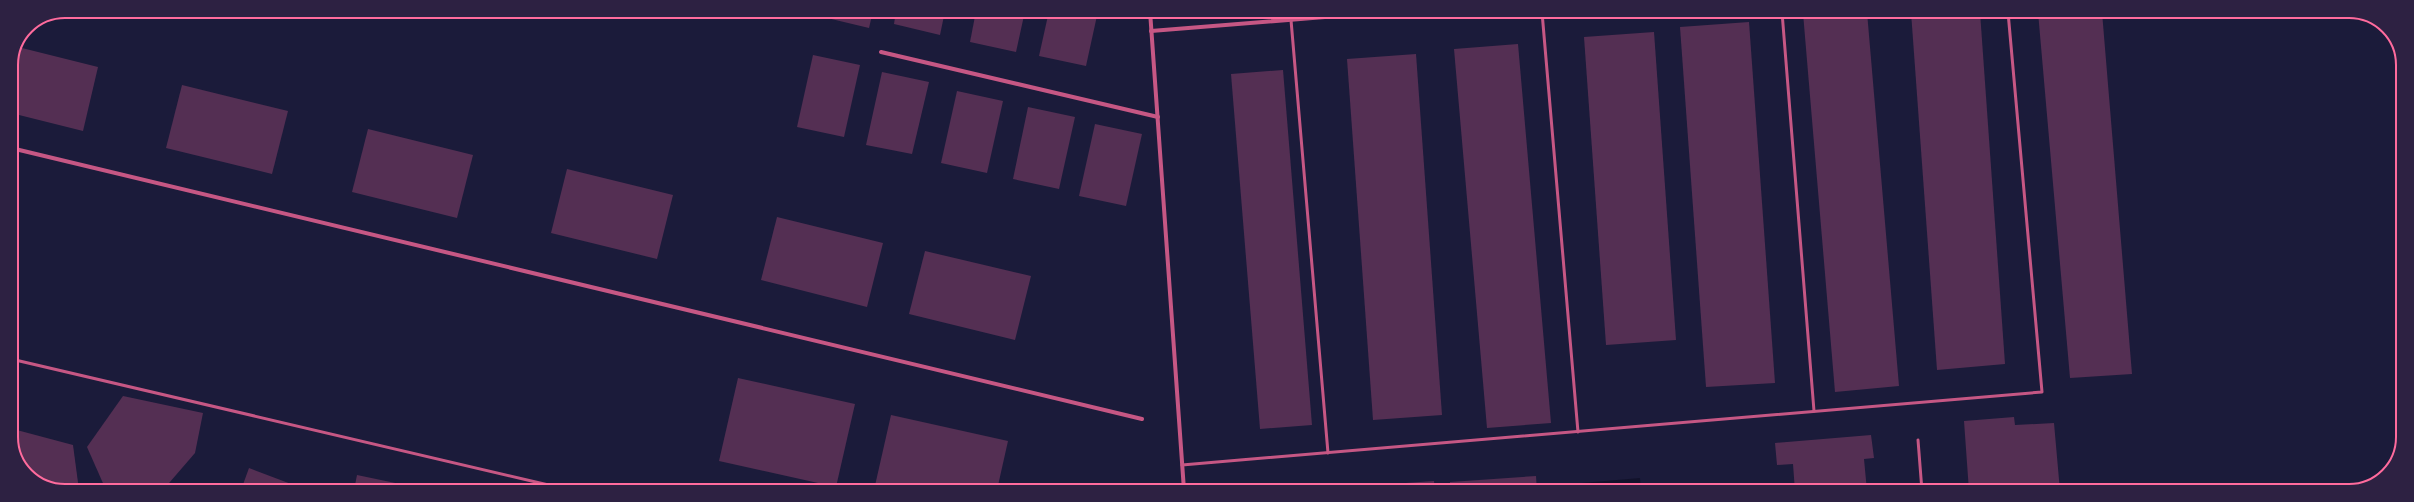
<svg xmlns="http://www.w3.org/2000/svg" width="2414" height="502" viewBox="0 0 2414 502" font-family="'Source Sans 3',sans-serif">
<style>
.water{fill:#12122b}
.building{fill:#542f53}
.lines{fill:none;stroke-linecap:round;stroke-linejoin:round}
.service{stroke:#c65784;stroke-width:3}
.minor{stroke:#c65784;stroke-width:4}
.rim{fill:none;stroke:#ff6b9d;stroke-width:2}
</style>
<rect width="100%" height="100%" fill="#1b1b3a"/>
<path class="water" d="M 1640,478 L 1641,491 L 1582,491 L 1582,483 Z"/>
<g class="building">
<path d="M 824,11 L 873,11 L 869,28 L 823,17 Z"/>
<path d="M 896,11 L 945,11 L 940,35 L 894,24 Z"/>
<path d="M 976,11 L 1025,11 L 1016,52 L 970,42 Z"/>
<path d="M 1049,11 L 1098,11 L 1086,66 L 1039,56 Z"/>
<path d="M 1817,12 L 1867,12 L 1899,386 L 1835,392 L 1803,13 Z"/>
<path d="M 1911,12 L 1980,12 L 2005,364 L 1937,370 Z"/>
<path d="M 2038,12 L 2102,12 L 2132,374 L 2070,378 Z"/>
<path d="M 1749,22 L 1775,383 L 1706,387 L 1680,27 Z"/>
<path d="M 1654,32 L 1676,340 L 1606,345 L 1584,37 Z"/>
<path d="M 1518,44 L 1551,423 L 1487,428 L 1454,49 Z"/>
<path d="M 18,47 L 98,67 L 83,131 L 11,113 L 11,64 Z"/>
<path d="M 1416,54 L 1442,415 L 1373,420 L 1347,59 Z"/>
<path d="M 813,55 L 860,65 L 844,137 L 797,127 Z"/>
<path d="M 1283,70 L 1312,425 L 1260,429 L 1231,74 Z"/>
<path d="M 882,72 L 929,82 L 912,154 L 866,145 Z"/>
<path d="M 182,85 L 288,111 L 272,174 L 166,148 Z"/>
<path d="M 957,91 L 1003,101 L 987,173 L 941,163 Z"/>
<path d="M 1028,107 L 1075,117 L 1059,189 L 1013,179 Z"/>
<path d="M 1095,124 L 1142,134 L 1126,206 L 1079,196 Z"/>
<path d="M 368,129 L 473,155 L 457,218 L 352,192 Z"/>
<path d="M 567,169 L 673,195 L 657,259 L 551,233 Z"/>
<path d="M 777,217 L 883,243 L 867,307 L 761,280 Z"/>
<path d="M 925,251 L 1031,276 L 1015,340 L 909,314 Z"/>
<path d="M 738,378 L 855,404 L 836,487 L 719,461 Z"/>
<path d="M 123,396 L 203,413 L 195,453 L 163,490 L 106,490 L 87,447 Z"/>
<path d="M 891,415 L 1008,441 L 997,490 L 874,490 Z"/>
<path d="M 2014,417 L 2015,425 L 2054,423 L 2060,491 L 1969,491 L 1964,421 Z"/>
<path d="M 13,429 L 73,445 L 79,490 L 54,490 L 27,475 L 11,444 Z"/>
<path d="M 1871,435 L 1874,458 L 1864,459 L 1867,491 L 1795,491 L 1793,464 L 1777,465 L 1775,443 Z"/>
<path d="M 249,468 L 307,490 L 241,490 Z"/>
<path d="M 357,475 L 424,489 L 424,490 L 354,490 Z"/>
<path d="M 1536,476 L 1537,491 L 1450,491 L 1450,482 Z"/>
<path d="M 1434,481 L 1435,491 L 1348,491 L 1348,487 Z"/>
<path d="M 1082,484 L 1109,490 L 1081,490 Z"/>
<path d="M 1332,488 L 1332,491 L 1312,491 L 1312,489 Z"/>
</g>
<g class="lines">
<g class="service">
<path d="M 1542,12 L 1578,432"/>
<path d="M 1782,12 L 1814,411"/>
<path d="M 1291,20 L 1328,453"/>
<path d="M 11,359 L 570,490"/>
<path d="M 1918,440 L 1922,491"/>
<path d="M 1182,465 L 2042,392 L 2008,12"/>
</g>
<g class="minor">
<path d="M 1150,11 L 1184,490"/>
<path d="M 1151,31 L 1386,12"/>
<path d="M 881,52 L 1158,117"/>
<path d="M 11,148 L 1142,419"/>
</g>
</g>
<path d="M0 0H2414V502H0ZM65 18H2349A47 47 0 0 1 2396 65V437A47 47 0 0 1 2349 484H65A47 47 0 0 1 18 437V65A47 47 0 0 1 65 18Z" fill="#2d2142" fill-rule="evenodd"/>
<path class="rim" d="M65 18H2349A47 47 0 0 1 2396 65V437A47 47 0 0 1 2349 484H65A47 47 0 0 1 18 437V65A47 47 0 0 1 65 18Z"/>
</svg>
